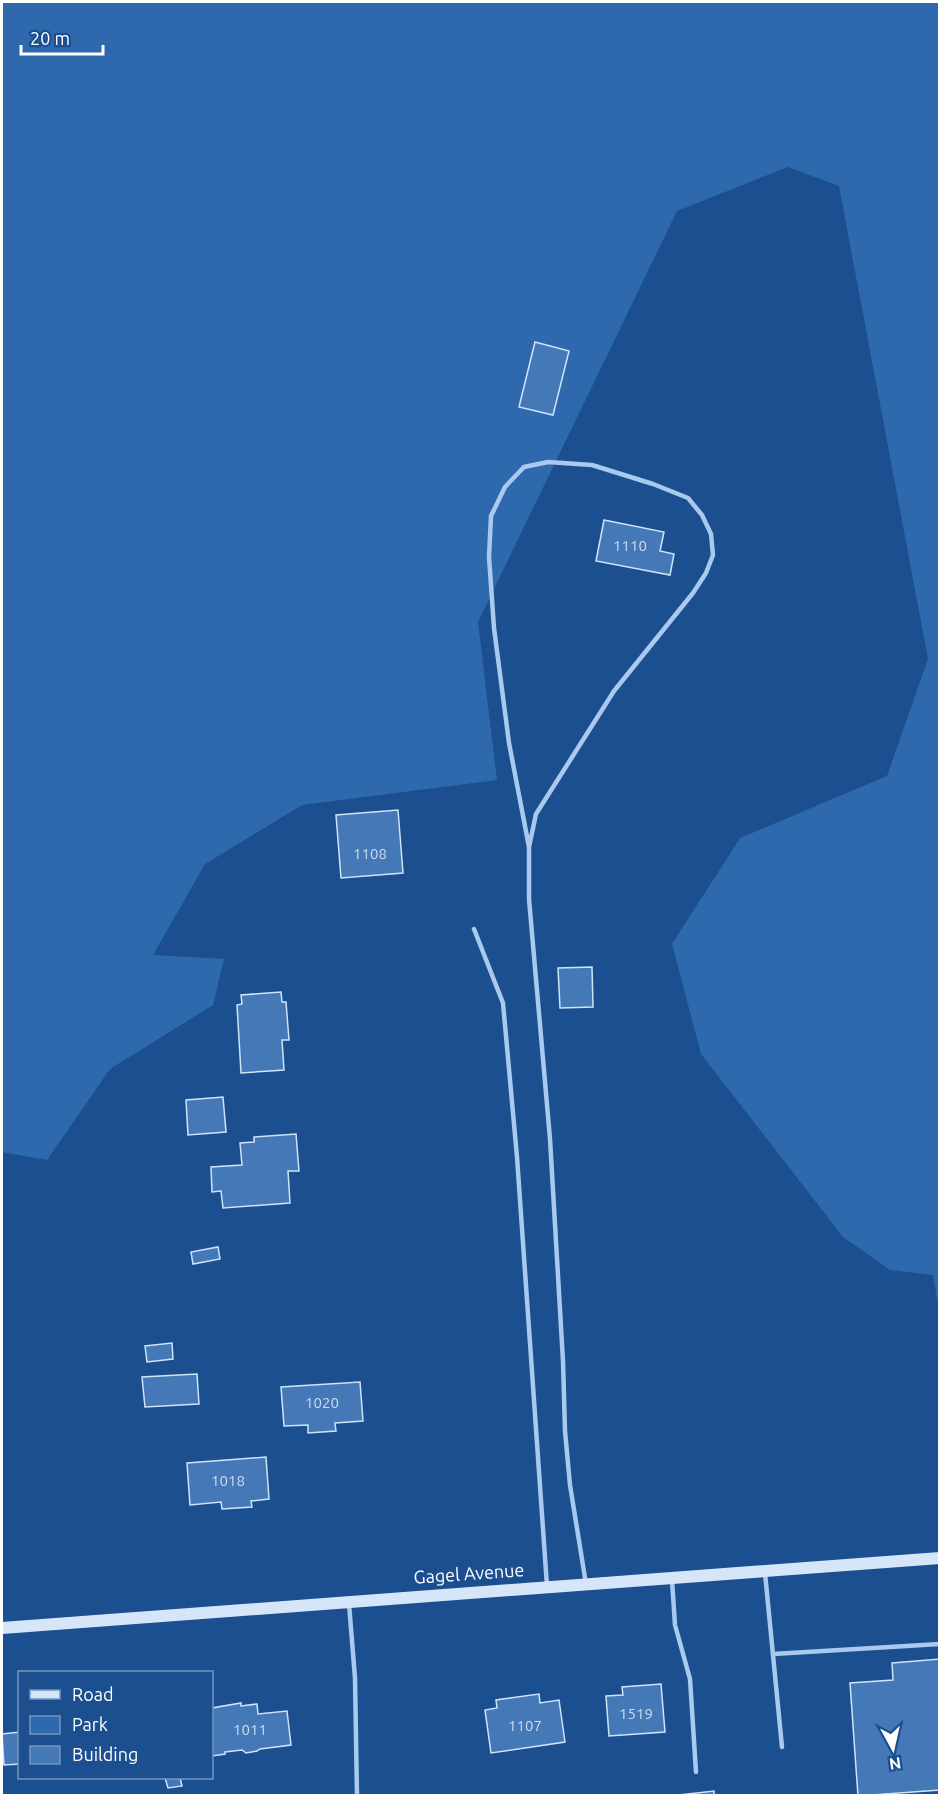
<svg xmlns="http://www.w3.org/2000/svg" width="941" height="1797" viewBox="0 0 941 1797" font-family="Ubuntu,sans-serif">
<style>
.green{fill:#2e69ad}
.building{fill:#4478b7;stroke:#cfe3fa;stroke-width:1.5}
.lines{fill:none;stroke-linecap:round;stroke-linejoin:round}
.lane{stroke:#a9c9ee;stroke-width:4.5}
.secondary{stroke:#d6e6fa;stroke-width:12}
.labels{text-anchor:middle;stroke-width:6;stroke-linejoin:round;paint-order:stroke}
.number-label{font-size:15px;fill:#d0dded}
.street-label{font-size:18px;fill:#fff;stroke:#1b4f8f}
</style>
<rect width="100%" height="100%" fill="#1b4f8f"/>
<path class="green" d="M 2,2 L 939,2 L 939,1300 L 937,1298 L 933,1275 L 890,1270 L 843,1237 L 701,1054 L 672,944 L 740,838 L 887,776 L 928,659 L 839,186 L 788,167 L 677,211 L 478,622 L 497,780 L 302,805 L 205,864 L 153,955 L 224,959 L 213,1005 L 110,1069 L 47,1160 L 2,1152 Z"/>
<g class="building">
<path d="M 535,342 L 569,351 L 553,415 L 519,407 Z"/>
<path d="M 604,520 L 664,532 L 660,551 L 674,554 L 670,575 L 596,561 Z"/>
<path d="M 398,810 L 403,873 L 341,878 L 336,815 Z"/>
<path d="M 592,967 L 593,1007 L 560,1008 L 558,968 Z"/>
<path d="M 281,992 L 282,1002 L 286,1002 L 289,1040 L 282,1040 L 284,1070 L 241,1073 L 237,1005 L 242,1004 L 241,995 Z"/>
<path d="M 223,1097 L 226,1132 L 188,1135 L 186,1100 Z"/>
<path d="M 296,1134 L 299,1171 L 288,1171 L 290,1203 L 223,1208 L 221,1191 L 212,1192 L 211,1167 L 242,1165 L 240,1143 L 254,1142 L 254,1137 Z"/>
<path d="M 218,1247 L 220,1259 L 193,1264 L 191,1252 Z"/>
<path d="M 172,1343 L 173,1359 L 147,1362 L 145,1346 Z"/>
<path d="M 197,1374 L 199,1404 L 145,1407 L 142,1377 Z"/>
<path d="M 360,1382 L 363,1421 L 335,1423 L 336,1431 L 308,1433 L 308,1425 L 284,1426 L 281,1387 Z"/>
<path d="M 266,1457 L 269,1499 L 251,1501 L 252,1507 L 222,1509 L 221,1502 L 190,1505 L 187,1463 Z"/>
<path d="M 940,1659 L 940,1790 L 858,1796 L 850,1683 L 893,1680 L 892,1663 Z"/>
<path d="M 661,1684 L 665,1732 L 609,1736 L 606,1696 L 623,1695 L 622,1687 Z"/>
<path d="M 539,1694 L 540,1703 L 559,1700 L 565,1742 L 491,1753 L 485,1710 L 497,1708 L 496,1700 Z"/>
<path d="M 241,1703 L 241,1706 L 257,1704 L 258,1714 L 287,1711 L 291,1745 L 260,1749 L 257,1751 L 246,1753 L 242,1750 L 225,1752 L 225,1754 L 212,1756 L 212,1708 Z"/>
<path d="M 20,1732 L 20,1764 L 4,1765 L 2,1734 Z"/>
<path d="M 165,1778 L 180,1778 L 182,1786 L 168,1788 Z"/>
<path d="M 714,1791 L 714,1796 L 679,1796 L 679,1795 Z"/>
</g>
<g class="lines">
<g class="lane">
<path d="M 529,847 L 509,743 L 494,628 L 489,557 L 491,516 L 505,487 L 524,467 L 548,462 L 592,465 L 653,484 L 688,498 L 702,515 L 711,534 L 713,555 L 706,573 L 693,593 L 614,691 L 536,814 L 529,847 L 529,899 L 550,1139 L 563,1361 L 565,1431 L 570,1485 L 586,1584"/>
<path d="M 474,929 L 503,1003 L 517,1157 L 547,1586"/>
<path d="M 765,1573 L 782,1747"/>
<path d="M 672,1580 L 675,1625 L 690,1679 L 696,1772"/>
<path d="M 349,1604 L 355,1678 L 357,1796"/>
<path d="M 773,1654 L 940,1644"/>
</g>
<path class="secondary" d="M 2,1628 L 940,1558"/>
</g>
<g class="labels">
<g class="number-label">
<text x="630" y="551">1110</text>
<text x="370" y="859">1108</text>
<text x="322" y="1408">1020</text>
<text x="228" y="1486">1018</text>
<text x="636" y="1719">1519</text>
<text x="525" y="1731">1107</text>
<text x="250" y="1735">1011</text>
</g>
<g class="street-label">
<text transform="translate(469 1574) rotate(-4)" y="6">Gagel Avenue</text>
</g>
</g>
<rect width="941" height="1797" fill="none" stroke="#ffffff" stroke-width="6"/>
<rect x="18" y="1671" width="195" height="108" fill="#1b4f8f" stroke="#7695bc" stroke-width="1.5"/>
<rect x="30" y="1690" width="30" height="9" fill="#d6e6fa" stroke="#7695bc" stroke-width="1.5"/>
<text x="72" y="1701" font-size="18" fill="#ffffff">Road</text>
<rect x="30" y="1716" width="30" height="18" fill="#2e69ad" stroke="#7695bc" stroke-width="1.5"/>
<text x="72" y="1731" font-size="18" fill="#ffffff">Park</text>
<rect x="30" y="1746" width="30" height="18" fill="#4478b7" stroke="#7695bc" stroke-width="1.5"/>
<text x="72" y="1761" font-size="18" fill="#ffffff">Building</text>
<g transform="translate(893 1749) rotate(172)" stroke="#1b4f8f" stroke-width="4.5" paint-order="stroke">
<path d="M0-4.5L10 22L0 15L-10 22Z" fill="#ffffff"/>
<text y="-9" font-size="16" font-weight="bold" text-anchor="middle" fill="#ffffff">N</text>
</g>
<path d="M21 45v9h82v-9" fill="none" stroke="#ffffff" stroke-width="3"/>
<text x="30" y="45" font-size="18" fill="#ffffff" stroke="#1b4f8f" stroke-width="4.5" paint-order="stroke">20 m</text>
</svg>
